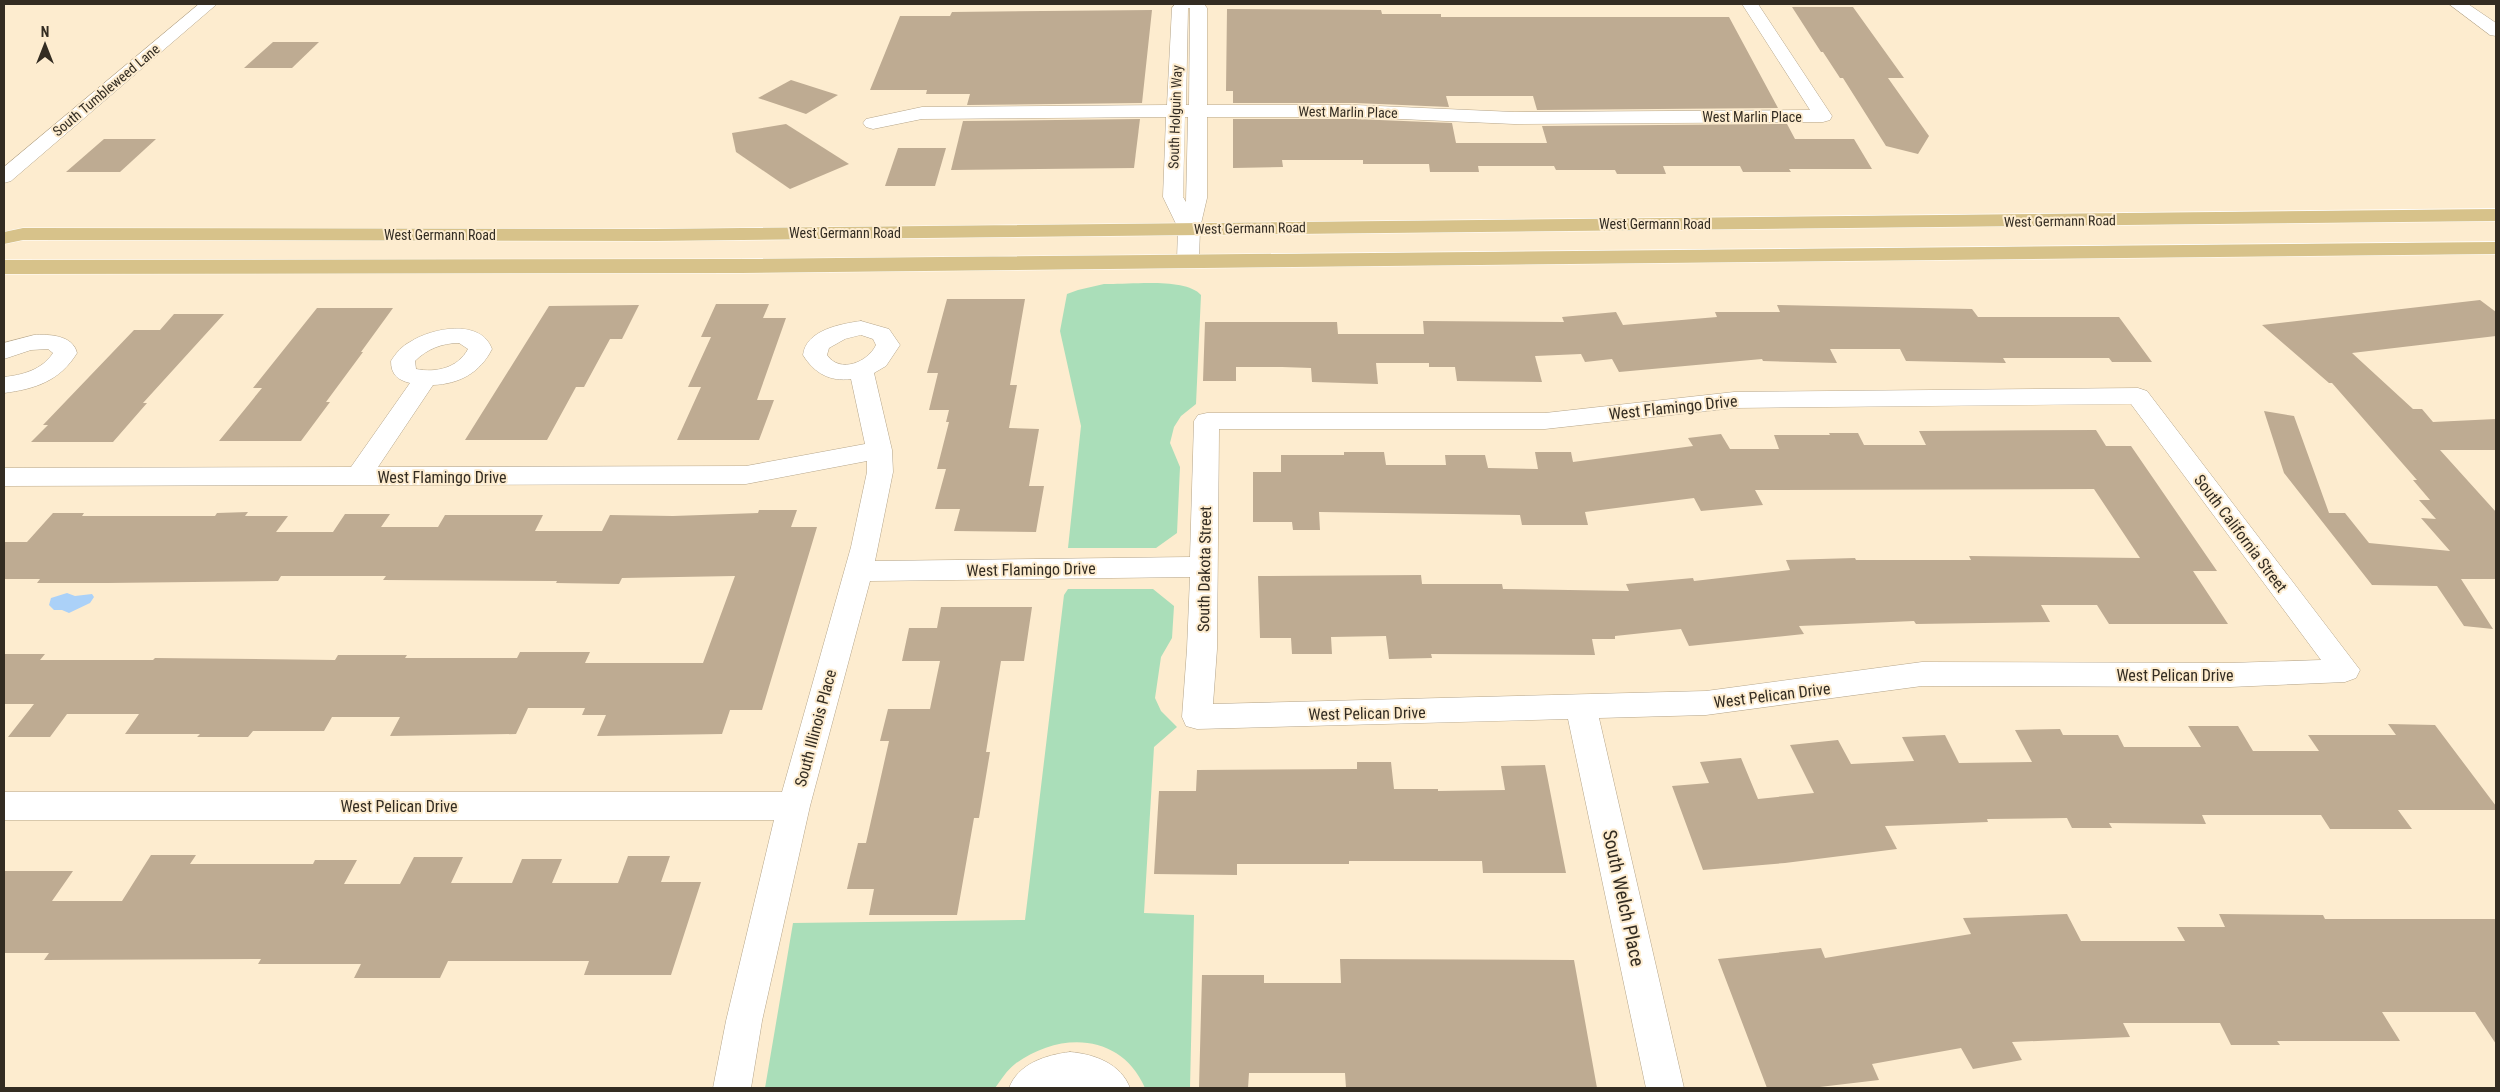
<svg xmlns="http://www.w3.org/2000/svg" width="2500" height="1092" viewBox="0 0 2500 1092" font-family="'Roboto Condensed',sans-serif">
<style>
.green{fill:#aadeb9}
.water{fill:#abd1f8}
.building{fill:#beab92}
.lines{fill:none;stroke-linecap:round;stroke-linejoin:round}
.minor-casing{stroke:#b5a58a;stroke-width:1}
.major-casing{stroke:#fff;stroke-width:1}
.minor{fill:#fff;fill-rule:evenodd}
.major{fill:#d7c28a;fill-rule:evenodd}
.labels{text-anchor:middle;stroke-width:4;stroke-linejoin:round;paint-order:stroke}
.far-street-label{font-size:14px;fill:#332c22;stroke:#fdeccf}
.street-label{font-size:16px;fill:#332c22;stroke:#fdeccf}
.near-street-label{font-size:19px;fill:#332c22;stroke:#fdeccf}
</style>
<rect width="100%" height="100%" fill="#fdeccf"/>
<g class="green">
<path d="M 1104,284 C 1128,285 1185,277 1201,295 L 1196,404 L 1181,416 L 1174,427 L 1170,443 L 1180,467 L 1177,533 L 1156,548 L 1068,548 L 1081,426 L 1060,331 L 1067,294 L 1078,290 Z"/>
<path d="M 1068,589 L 1153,589 L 1174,606 L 1172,638 L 1161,657 L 1155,698 L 1161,711 L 1177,727 L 1154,747 L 1144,913 L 1194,915 L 1190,1088 L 1145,1088 C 1121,1033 1060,1031 1015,1064 C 1007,1070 1001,1080 995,1088 L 765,1088 L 793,923 L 1025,920 L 1064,595 Z"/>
</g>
<path class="water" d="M 67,593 L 75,596 L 92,594 L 94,597 L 90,603 L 69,613 L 62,610 L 54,610 L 49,605 L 51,598 Z"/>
<g class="building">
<path d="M 1792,7 L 1853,7 L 1904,78 L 1888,78 L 1929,136 L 1918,154 L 1886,146 L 1843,78 L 1840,78 L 1823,52 L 1821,52 Z"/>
<path d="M 1227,9 L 1381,10 L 1382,14 L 1441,14 L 1441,17 L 1729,17 L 1778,108 L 1537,110 L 1533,96 L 1446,96 L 1449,107 L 1355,103 L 1233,103 L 1233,91 L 1226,91 Z"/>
<path d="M 1152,10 L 1142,103 L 967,105 L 970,94 L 926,94 L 927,90 L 870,90 L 900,16 L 950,16 L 952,12 Z"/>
<path d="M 273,42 L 319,42 L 292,68 L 244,68 Z"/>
<path d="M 791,80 L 838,95 L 806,114 L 758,98 Z"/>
<path d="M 1140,119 L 1134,168 L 951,170 L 963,121 Z"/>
<path d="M 1233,119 L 1355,119 L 1452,123 L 1456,143 L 1547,143 L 1542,126 L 1787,124 L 1795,139 L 1854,139 L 1872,169 L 1789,169 L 1791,172 L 1743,172 L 1740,166 L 1663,166 L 1666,174 L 1617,174 L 1615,170 L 1556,170 L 1554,166 L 1478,166 L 1479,172 L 1430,172 L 1429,164 L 1363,164 L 1363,160 L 1282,160 L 1283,167 L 1233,168 Z"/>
<path d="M 786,124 L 849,164 L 790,189 L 736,152 L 732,133 Z"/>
<path d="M 104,139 L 156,139 L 120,172 L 66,172 Z"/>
<path d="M 898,148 L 946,148 L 935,186 L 885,186 Z"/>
<path d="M 947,299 L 1025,299 L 1010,385 L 1017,385 L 1009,428 L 1039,429 L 1029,486 L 1044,486 L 1036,532 L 954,531 L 960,509 L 935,509 L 946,469 L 937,469 L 949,422 L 946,422 L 949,410 L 929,410 L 938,373 L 927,373 Z"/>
<path d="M 2480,300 L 2496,312 L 2496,336 L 2352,353 L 2413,409 L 2422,409 L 2433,422 L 2496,419 L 2496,450 L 2440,450 L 2496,512 L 2496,579 L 2461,579 L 2493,629 L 2464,626 L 2437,586 L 2372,585 L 2284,473 L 2264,411 L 2294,416 L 2329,513 L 2345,513 L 2369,543 L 2450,551 L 2421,518 L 2436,519 L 2419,500 L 2430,500 L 2413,480 L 2417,480 L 2332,383 L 2329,383 L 2262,325 Z"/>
<path d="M 716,304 L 769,304 L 763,318 L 786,318 L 757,400 L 774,400 L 759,440 L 677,440 L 701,387 L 688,387 L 711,337 L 701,337 Z"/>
<path d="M 639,305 L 622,339 L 610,339 L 584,387 L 576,387 L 547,440 L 465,440 L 549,306 Z"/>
<path d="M 1777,305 L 1972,309 L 1978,317 L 2119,317 L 2152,362 L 2112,362 L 2109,358 L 2003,358 L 2006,363 L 1906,361 L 1900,349 L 1830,349 L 1837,363 L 1763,361 L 1762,359 L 1619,372 L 1612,359 L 1585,362 L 1581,354 L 1535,356 L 1542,382 L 1457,381 L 1455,367 L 1429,367 L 1429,363 L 1376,363 L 1378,384 L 1312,382 L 1311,368 L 1282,367 L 1236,367 L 1236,381 L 1203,381 L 1205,322 L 1337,322 L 1338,334 L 1424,334 L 1423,321 L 1564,322 L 1562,317 L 1616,312 L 1623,325 L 1717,317 L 1715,312 L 1780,312 Z"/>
<path d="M 317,308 L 393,308 L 361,352 L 363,352 L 326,402 L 330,402 L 301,441 L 219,441 L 262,388 L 253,388 Z"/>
<path d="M 174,314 L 224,314 L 143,403 L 147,403 L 113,442 L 31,442 L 48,425 L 43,425 L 134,330 L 160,330 Z"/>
<path d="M 2096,430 L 2106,446 L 2131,446 L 2217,571 L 2193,571 L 2228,624 L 2109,624 L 2097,605 L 2041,605 L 2050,622 L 1916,624 L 1914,621 L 1799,626 L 1804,634 L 1689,646 L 1681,629 L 1615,636 L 1615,639 L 1592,639 L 1595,655 L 1431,654 L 1432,658 L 1389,659 L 1386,636 L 1331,637 L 1332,654 L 1292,654 L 1291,638 L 1260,638 L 1258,576 L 1421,575 L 1422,584 L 1502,584 L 1503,589 L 1629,591 L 1626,584 L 1693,578 L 1694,581 L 1790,570 L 1786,560 L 1855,558 L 1856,560 L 1971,560 L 1969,556 L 2140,558 L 2094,489 L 1755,490 L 1763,505 L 1701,511 L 1694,498 L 1585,512 L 1588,525 L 1522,525 L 1520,515 L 1319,512 L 1320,530 L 1293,530 L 1292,522 L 1253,522 L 1253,472 L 1281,472 L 1281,455 L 1344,455 L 1344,452 L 1384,452 L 1386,465 L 1446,465 L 1445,455 L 1485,455 L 1488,468 L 1538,469 L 1535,452 L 1571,452 L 1573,462 L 1693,446 L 1688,438 L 1721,434 L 1730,449 L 1779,449 L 1774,435 L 1830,435 L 1829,433 L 1858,433 L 1864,445 L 1926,445 L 1919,431 Z"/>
<path d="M 759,510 L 797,510 L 791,527 L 817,527 L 762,710 L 730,710 L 722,734 L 597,736 L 606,715 L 582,715 L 585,708 L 528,708 L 516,734 L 390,736 L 400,717 L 332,717 L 324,731 L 253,731 L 248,737 L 197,737 L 200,734 L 125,734 L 139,714 L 67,714 L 50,737 L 8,737 L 34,704 L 4,704 L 4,654 L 45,654 L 40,660 L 153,660 L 155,658 L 335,660 L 338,655 L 407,655 L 405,658 L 517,658 L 520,652 L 590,652 L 585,663 L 703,663 L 735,576 L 622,578 L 619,584 L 556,583 L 557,581 L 383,580 L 386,576 L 281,576 L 278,581 L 108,583 L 37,583 L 40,579 L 4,579 L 4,542 L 27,542 L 53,513 L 84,513 L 82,516 L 215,516 L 217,513 L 248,512 L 245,516 L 288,516 L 276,532 L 333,532 L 345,514 L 390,514 L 381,527 L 438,527 L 445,515 L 543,515 L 535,531 L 602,531 L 610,515 L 673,516 L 758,513 Z"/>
<path d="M 941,607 L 1032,607 L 1024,661 L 1001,661 L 986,752 L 990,752 L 979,818 L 974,818 L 957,915 L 869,915 L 874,889 L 847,889 L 858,843 L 866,843 L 889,741 L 880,741 L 888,709 L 930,709 L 940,661 L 902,661 L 909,628 L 937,628 Z"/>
<path d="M 2388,724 L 2435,725 L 2496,806 L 2496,810 L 2398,810 L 2412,829 L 2330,829 L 2321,815 L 2202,815 L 2206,824 L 2109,823 L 2112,828 L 2072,828 L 2067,818 L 1987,819 L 1988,822 L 1885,826 L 1897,849 L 1785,863 L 1703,870 L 1672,786 L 1709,783 L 1700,762 L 1741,758 L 1758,799 L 1814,793 L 1790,745 L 1838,740 L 1851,764 L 1914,761 L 1902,737 L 1945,735 L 1959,763 L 2032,762 L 2015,730 L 2060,729 L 2063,735 L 2118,735 L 2124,747 L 2201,747 L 2188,726 L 2238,726 L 2253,751 L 2319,751 L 2308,735 L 2396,735 Z"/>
<path d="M 1357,762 L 1391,762 L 1394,789 L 1438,789 L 1438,791 L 1505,790 L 1501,766 L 1545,765 L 1566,873 L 1483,873 L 1482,861 L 1349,861 L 1349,864 L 1237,864 L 1237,875 L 1154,874 L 1159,791 L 1196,791 L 1197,770 L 1357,769 Z"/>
<path d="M 151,855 L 196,855 L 190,864 L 313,864 L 315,860 L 357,860 L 344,884 L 400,884 L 414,857 L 463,857 L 451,883 L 512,883 L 522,859 L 562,859 L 552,883 L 618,883 L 628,856 L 670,856 L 661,882 L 701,882 L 671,975 L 584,975 L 589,961 L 448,961 L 440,978 L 354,978 L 361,964 L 258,964 L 261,959 L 44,960 L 49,953 L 4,953 L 4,871 L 73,871 L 52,901 L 122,901 Z"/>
<path d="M 2067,914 L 2081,941 L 2185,941 L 2177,927 L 2225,927 L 2219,914 L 2323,915 L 2325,919 L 2496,919 L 2496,1044 L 2475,1012 L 2382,1012 L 2400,1041 L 2277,1041 L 2280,1045 L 2231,1045 L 2220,1023 L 2123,1023 L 2130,1037 L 2012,1042 L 2022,1060 L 1973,1069 L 1961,1048 L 1872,1064 L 1879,1080 L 1811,1088 L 1767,1088 L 1718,959 L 1821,948 L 1825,958 L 1971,934 L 1963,918 Z"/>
<path d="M 1340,959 L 1574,960 L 1597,1088 L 1346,1088 L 1345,1073 L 1249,1073 L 1248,1088 L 1199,1088 L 1202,975 L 1264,975 L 1264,983 L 1341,983 Z"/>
</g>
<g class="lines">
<defs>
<g id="minor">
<path d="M 199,4 L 217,4 L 11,181 L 4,183 L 4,167 Z"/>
<path d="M 1175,4 L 1204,4 L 1207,8 L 1207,105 L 1355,105 L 1514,112 L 1810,110 L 1742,4 L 1758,4 L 1832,116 L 1830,120 L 1823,122 L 1514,124 L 1355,117 L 1207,117 L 1207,198 L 1200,228 L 1199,260 L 1196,265 L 1188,267 L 1180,265 L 1177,260 L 1178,228 L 1163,197 L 1166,117 L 922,119 L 873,129 L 866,127 L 863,123 L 866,119 L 922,107 L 1167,105 L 1172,8 ZM 1190,8 L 1189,105 L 1186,105 L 1188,8 ZM 1185,117 L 1188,117 L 1186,202 L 1183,197 Z"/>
<path d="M 2449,4 L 2468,4 L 2496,23 L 2496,36 L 2490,35 Z"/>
<path d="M 861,321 L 889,329 L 900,345 L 886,366 L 874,373 L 892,450 L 893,472 L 875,561 L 1190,557 L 1194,421 L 1198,415 L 1207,413 L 1545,413 L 1734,392 L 2138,388 L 2147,391 L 2360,670 L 2356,678 L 2345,682 L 2230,687 L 1922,686 L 1706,715 L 1599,718 L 1684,1088 L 1646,1088 L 1568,719 L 1197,729 L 1186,726 L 1182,717 L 1187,649 L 1190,577 L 870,581 L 810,806 L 762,1021 L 751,1088 L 713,1088 L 726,1021 L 774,820 L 4,820 L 4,792 L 782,792 L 851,547 L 867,472 L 867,461 L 746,484 L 4,486 L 4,468 L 351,467 L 410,383 C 398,380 391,375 391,361 C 396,353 402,346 410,342 C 431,328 481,318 492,349 C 480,373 459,384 433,385 L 378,467 L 746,466 L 865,444 L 851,379 C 830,382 814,373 803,355 C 806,330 840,324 861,321 ZM 861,335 L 873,339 L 876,345 C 868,362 840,374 827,355 L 829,348 L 845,339 ZM 459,343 L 468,349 C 458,368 436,373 416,369 L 415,361 C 427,349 442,343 459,343 ZM 2131,404 L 2321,660 L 2230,663 L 1922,662 L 1706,691 L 1213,704 L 1217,649 L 1219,429 L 1545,429 L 1734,408 Z"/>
<path d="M 34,335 C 49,334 73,335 77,353 C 60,381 35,389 4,393 L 4,377 C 22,375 42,370 53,353 L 48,349 L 31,350 L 4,359 L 4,343 Z"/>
<path d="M 1070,1052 C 1095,1054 1121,1064 1130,1088 L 1009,1088 C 1018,1064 1045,1055 1070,1052 Z"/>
</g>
<g id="major">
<path d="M 2496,209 L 2496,221 L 655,241 L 23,240 L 4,244 L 4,232 L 23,228 L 655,229 Z"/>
<path d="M 2496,242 L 2496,254 L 741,273 L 4,274 L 4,260 L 741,259 Z"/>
</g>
</defs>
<use href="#minor" class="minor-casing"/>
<use href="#major" class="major-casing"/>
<use href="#minor" class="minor"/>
<use href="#major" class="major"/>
</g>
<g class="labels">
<g class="far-street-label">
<text transform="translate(106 90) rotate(-40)" y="5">South Tumbleweed Lane</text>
<text transform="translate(1348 112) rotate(1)" y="5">West Marlin Place</text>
<text transform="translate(1175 117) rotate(-88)" y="5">South Holguin Way</text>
<text x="1752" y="122">West Marlin Place</text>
<text transform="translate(2060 221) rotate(-1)" y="5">West Germann Road</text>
<text x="1655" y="229">West Germann Road</text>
<text transform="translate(1250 228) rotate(-1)" y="5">West Germann Road</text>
<text x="845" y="238">West Germann Road</text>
<text x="440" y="240">West Germann Road</text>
</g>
<g class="street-label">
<text transform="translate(1673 407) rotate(-6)" y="6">West Flamingo Drive</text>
<text x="442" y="483">West Flamingo Drive</text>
<text transform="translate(2241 533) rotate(53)" y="6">South California Street</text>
<text transform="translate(1031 569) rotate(-1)" y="6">West Flamingo Drive</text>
<text transform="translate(1204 569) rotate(-89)" y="6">South Dakota Street</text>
<text x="2175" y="681">West Pelican Drive</text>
<text transform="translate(1772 695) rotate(-7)" y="6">West Pelican Drive</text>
<text transform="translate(1367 713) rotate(-1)" y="6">West Pelican Drive</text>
<text transform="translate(815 728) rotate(-75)" y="6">South Illinois Place</text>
<text x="399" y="812">West Pelican Drive</text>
</g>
<g class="near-street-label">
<text transform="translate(1624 898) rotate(78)" y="7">South Welch Place</text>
</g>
</g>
<rect width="2500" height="1092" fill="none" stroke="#332c22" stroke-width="10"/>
<g transform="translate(45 45)" stroke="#fdeccf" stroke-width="4" paint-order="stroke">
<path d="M0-4L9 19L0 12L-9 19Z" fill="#332c22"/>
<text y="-8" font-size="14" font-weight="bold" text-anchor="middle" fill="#332c22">N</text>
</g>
</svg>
